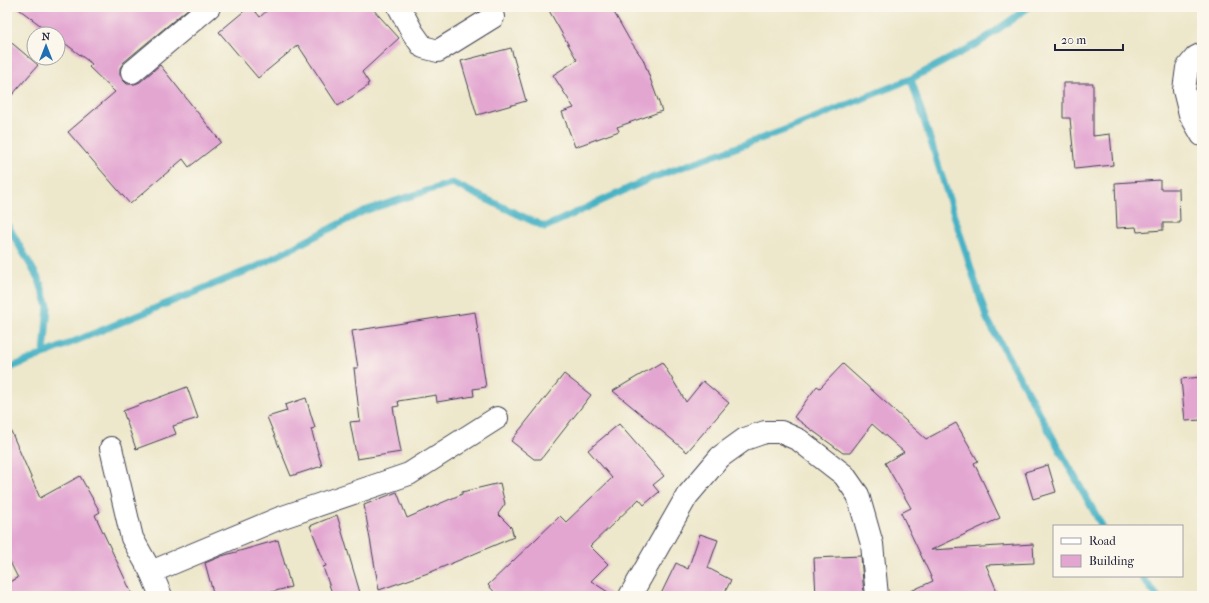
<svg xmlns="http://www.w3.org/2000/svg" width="1209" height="603" viewBox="0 0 1209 603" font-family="'IM FELL French Canon',serif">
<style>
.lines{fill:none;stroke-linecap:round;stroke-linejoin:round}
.stream{stroke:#47b2c5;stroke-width:7}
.building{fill:#e3a6d1}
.minor-casing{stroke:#404051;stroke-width:24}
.minor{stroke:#fff;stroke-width:22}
</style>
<rect width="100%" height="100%" fill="#fbf7ec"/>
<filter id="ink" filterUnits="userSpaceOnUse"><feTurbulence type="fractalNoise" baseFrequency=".025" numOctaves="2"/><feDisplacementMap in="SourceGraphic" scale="8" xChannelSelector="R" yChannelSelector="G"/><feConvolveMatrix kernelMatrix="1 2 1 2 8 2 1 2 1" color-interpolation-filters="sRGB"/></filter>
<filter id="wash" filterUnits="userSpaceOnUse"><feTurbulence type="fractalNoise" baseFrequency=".012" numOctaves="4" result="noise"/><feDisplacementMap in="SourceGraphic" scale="16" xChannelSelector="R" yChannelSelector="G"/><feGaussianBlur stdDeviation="0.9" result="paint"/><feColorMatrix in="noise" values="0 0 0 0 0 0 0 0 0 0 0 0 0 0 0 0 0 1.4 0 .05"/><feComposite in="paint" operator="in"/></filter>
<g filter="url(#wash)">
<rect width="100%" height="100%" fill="#ede7cb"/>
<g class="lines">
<g class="stream">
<path d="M 911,79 L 987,319 L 1102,526"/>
<path d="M 7,224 L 39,280 L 48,306 L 44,353"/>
<path d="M 7,369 L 256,267 L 364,211 L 452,183 L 545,227 L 649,179 L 782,131 L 911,79 L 979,43 L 1029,7"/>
<path d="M 1141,576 L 1157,596"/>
</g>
</g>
<g id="blocks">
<g class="building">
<path d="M 16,7 L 190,7 L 124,62 L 120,68 L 120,75 L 123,80 L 127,84 L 135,84 L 140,82 L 160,65 L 221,142 L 189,167 L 183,159 L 130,204 L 68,132 L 115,92 L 89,67 L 92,64 L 58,38 L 58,34 L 52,34 Z"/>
<path d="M 249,7 L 252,7 L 260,17 L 271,7 L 371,7 L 399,38 L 362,72 L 369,83 L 367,84 L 368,86 L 338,106 L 298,45 L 258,78 L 219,32 Z"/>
<path d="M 547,7 L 611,7 L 629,39 L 643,59 L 662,111 L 617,127 L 619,131 L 575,147 L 562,112 L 574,108 L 553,75 L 577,60 Z"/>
<path d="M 7,39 L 38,65 L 7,101 Z"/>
<path d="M 511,48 L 526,101 L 477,115 L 461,61 Z"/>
<path d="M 1063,83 L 1093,83 L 1093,136 L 1110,134 L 1113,165 L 1075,169 L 1070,118 L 1063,118 Z"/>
<path d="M 1160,180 L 1160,189 L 1179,189 L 1180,223 L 1163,223 L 1163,230 L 1137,232 L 1136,227 L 1117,228 L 1115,183 Z"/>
<path d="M 475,312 L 486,387 L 473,389 L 474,396 L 437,402 L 436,395 L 398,401 L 399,406 L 393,407 L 401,452 L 357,459 L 350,422 L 360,421 L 354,368 L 358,368 L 352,331 Z"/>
<path d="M 662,362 L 686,402 L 703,381 L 729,403 L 687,452 L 613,391 Z"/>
<path d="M 843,364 L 926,439 L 956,423 L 978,461 L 974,463 L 1000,518 L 931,550 L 1033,544 L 1034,563 L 986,565 L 999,596 L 900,596 L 933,581 L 901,513 L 911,508 L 885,463 L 904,452 L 872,424 L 850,453 L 843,453 L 794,417 L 817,386 L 820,388 Z"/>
<path d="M 564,374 L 591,395 L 541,459 L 534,459 L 511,441 Z"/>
<path d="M 1202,377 L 1202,420 L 1185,421 L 1181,379 Z"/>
<path d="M 187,387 L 198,418 L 173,426 L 176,434 L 136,449 L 123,411 Z"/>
<path d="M 306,398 L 315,428 L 311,429 L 322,466 L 291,476 L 267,417 L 287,411 L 285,405 Z"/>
<path d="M 7,422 L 40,498 L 80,476 L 100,512 L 95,515 L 133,596 L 7,596 L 7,583 L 18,578 L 7,556 Z"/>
<path d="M 619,424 L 664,476 L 653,485 L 659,492 L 644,505 L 639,499 L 590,546 L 608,564 L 591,581 L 614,596 L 498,596 L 488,585 L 560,516 L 566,522 L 612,478 L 588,450 Z"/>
<path d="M 1048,465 L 1056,492 L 1033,499 L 1025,472 Z"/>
<path d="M 500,483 L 505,504 L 498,514 L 511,527 L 514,537 L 431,572 L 379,590 L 364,505 L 397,492 L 407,518 L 462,494 L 462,492 Z"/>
<path d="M 337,515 L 361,596 L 333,596 L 323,567 L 326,566 L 310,526 Z"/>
<path d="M 700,534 L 718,540 L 708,568 L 731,580 L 723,596 L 660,596 L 676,563 L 688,569 Z"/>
<path d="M 278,540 L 291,587 L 256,596 L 214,596 L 205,563 L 222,556 Z"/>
<path d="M 861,556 L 864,595 L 816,596 L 814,558 Z"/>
</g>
</g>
</g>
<g filter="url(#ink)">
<use href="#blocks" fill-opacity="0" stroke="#404051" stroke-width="1"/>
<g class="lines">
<defs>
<g id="minor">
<path d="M 399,7 L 413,33 L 423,47 L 438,51 L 493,17"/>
<path d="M 1202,54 L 1196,57 L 1187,68 L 1184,90 L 1190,114 L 1202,135"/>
<path d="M 132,72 L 209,7"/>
<path d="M 111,448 L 132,538 L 151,572 L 161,596"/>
<path d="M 151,572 L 280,518 L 409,474 L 497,418"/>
<path d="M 630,596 L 687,496 L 720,457 L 745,439 L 765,432 L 781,432 L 799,440 L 844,475 L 858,495 L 872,544 L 877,596"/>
</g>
</defs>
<use href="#minor" class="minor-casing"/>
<use href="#minor" class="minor"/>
</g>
</g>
<rect width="1209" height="603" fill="none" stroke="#fbf7ec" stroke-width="24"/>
<rect x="1053" y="525" width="130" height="52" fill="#fbf7ec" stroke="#a4a2a5"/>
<rect x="1061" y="538" width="20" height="6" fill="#ffffff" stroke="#a4a2a5"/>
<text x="1089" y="545" font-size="12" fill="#22223b">Road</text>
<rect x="1061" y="555" width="20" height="12" fill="#e3a6d1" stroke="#a4a2a5"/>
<text x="1089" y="565" font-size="12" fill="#22223b">Building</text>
<g transform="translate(46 46)"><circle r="19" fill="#fbf7ec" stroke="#a4a2a5"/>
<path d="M0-3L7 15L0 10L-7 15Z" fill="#1f6fb2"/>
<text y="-6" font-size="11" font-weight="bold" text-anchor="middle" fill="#22223b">N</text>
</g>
<path d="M1055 44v6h68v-6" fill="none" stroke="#22223b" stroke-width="2"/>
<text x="1061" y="44" font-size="12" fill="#22223b" stroke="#fbf7ec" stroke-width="3" paint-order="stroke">20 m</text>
</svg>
